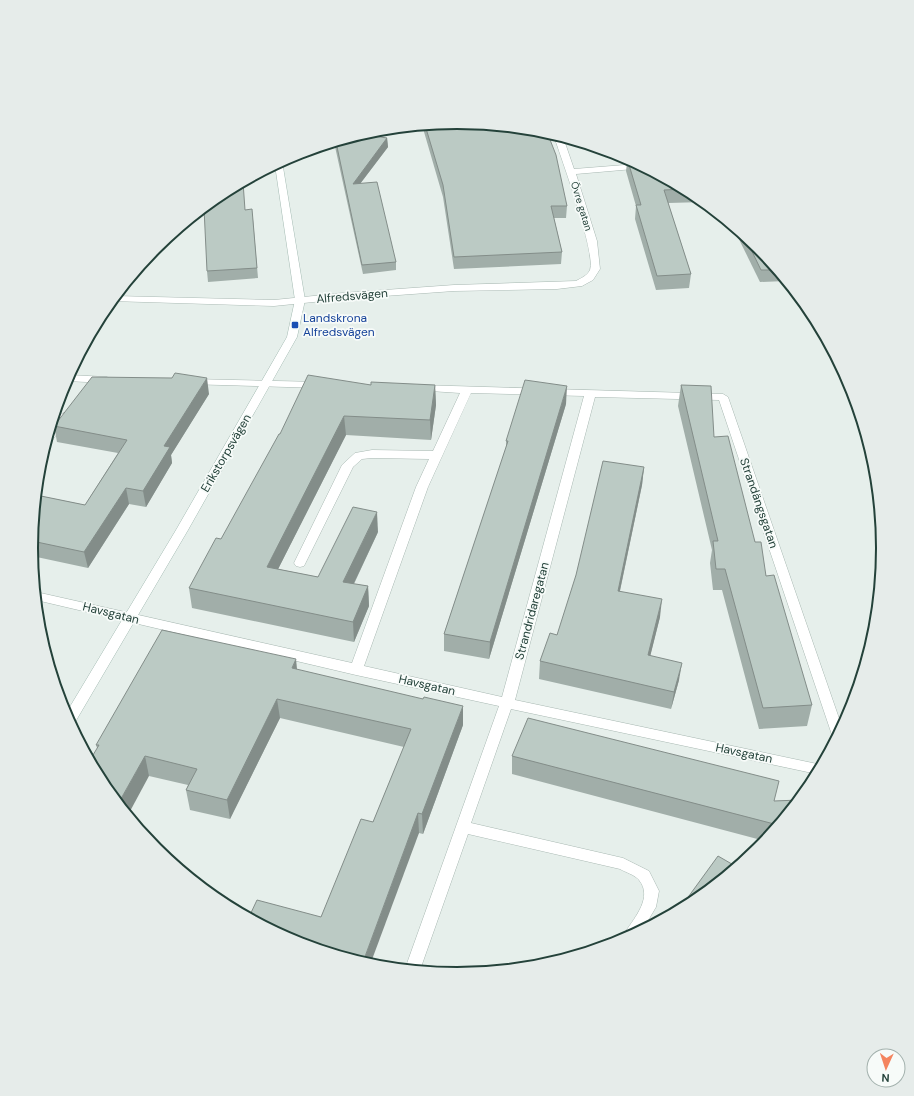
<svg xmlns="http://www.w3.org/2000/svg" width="914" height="1096" viewBox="0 0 914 1096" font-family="'DM Sans',sans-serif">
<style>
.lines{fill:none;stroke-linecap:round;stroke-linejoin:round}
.lane-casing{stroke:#a8b8b2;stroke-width:1}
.street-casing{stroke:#a8b8b2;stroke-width:1}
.secondary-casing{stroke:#a4bbb3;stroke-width:1}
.lane{fill:#fff;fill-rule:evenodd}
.street{fill:#fff;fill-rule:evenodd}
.secondary{fill:#fff;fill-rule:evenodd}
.wall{fill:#a1aea9}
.shaded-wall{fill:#838d89}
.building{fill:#bbcac4;stroke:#838d89}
.transit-dot{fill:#1a4fb4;stroke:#f7fbf9;stroke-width:1.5}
.labels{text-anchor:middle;stroke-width:3.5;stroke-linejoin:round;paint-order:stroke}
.far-street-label{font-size:10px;fill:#24423a;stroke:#f7fbf9}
.street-label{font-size:12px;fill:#24423a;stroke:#f7fbf9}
.transit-label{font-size:12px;fill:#164399;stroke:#f7fbf9;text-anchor:start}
.rim{fill:none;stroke:#24423a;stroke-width:2}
</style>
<rect width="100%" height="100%" fill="#e6efeb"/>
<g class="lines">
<defs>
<path id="lane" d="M 64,413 L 68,415 L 69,417 L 51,442 L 46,442 C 49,432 53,417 64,413 Z"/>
<g id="street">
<path d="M 555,135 L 563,137 L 574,169 L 637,164 L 645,168 L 576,174 L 597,241 L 600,269 L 593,280 L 582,286 L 557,289 L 454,291 L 343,299 L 274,306 L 111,301 L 115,296 L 274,300 L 343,293 L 454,285 L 576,281 C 581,278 587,276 590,270 C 596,252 561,158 554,136 Z"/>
<path d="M 69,375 L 107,377 L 112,380 L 107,383 L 66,381 Z"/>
<path d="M 191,379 L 320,382 L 325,385 L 320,388 L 187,384 L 186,382 L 187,380 Z"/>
<path d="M 419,385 L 723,394 L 728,397 L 842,727 L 836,739 L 833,738 L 719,400 L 595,397 L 515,700 L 822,765 L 817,774 L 511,709 L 471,823 L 623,858 L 649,871 L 659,891 L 656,907 L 643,929 L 625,939 L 624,936 L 626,931 C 635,917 653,897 639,880 C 635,875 625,872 620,869 L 468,834 L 420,970 L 405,969 L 499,706 L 356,675 L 36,600 L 36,592 L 352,663 L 416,487 L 429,459 L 372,458 L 362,459 L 353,467 L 304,566 L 300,567 L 296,566 L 294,563 L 342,465 L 355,453 L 372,450 L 433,451 L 460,393 L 415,390 L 414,388 ZM 471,393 L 584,396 L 502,697 L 364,666 L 428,487 Z"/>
</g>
<path id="secondary" d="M 282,161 L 305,300 L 297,337 L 188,530 L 74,724 L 71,725 L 65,715 L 176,530 L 287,337 L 295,300 L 275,165 Z"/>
</defs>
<use href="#lane" class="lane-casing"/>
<use href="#street" class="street-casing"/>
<use href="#secondary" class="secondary-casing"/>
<use href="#lane" class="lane"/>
<use href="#street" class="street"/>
<use href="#secondary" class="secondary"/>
</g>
<g class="wall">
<path d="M 457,122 L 567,206 L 566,218 L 554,218 L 562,252 L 561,264 L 454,269 L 443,197 L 422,125 Z"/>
<path d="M 362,134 L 387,138 L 388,147 L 360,184 L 396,262 L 396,270 L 363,274 L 334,142 Z"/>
<path d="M 604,149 L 615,153 L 605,154 Z"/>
<path d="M 621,155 L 694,194 L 704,202 L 668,203 L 691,274 L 689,288 L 656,290 L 635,219 L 636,206 L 626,171 L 627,163 L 624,164 Z"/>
<path d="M 245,210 L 253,219 L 258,278 L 208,282 L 207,271 Z"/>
<path d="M 732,225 L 758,247 L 786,281 L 760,282 Z"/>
<path d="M 172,378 L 209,394 L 171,455 L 172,463 L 146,507 L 129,504 L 88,568 L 32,556 L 31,548 L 36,495 L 85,505 L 118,453 L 57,442 L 54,426 Z"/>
<path d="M 371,385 L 435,385 L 436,405 L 431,440 L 346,435 L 278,569 L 318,577 L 378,532 L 354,584 L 368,586 L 369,606 L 354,642 L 192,608 L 189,588 L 221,539 Z"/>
<path d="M 681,385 L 714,437 L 755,542 L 766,576 L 812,705 L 807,726 L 759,729 L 722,590 L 713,590 L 710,563 L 712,550 L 678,406 Z"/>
<path d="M 566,404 L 489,659 L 444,651 L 444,634 L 506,448 L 506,441 Z"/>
<path d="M 644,467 L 642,485 L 620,591 L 660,617 L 650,656 L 679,680 L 671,709 L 539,679 L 540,661 L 557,635 Z"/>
<path d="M 298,670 L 463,725 L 423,834 L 419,833 L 321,917 L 373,822 L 404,747 L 280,718 L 230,819 L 190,810 L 186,790 L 188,785 L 149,776 L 97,748 L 96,745 Z"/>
<path d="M 512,756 L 774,801 L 799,800 L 765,841 L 512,774 Z"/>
</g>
<g class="shaded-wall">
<path d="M 387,138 L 388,147 L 353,193 L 353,184 Z"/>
<path d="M 207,378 L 209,394 L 171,455 L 172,463 L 146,507 L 143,491 L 164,446 Z"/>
<path d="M 435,385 L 436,405 L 431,440 L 430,420 Z"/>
<path d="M 567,386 L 566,404 L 489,659 L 490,642 Z"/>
<path d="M 344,416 L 346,435 L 269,587 L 267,567 Z"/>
<path d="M 644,467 L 642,485 L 616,609 L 618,591 Z"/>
<path d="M 126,488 L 129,504 L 88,568 L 84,552 Z"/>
<path d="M 377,512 L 378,532 L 345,602 L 343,582 Z"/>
<path d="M 368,586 L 369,606 L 354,642 L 353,622 Z"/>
<path d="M 662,599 L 660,617 L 646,673 L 648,655 Z"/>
<path d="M 296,659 L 298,679 L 292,668 Z"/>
<path d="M 682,663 L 679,680 L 671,709 L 674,692 Z"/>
<path d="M 277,699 L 280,718 L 230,819 L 227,800 Z"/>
<path d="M 463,706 L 463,725 L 423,834 L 422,814 Z"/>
<path d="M 145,756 L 149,776 L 128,815 L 118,804 Z"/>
<path d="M 418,813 L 419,833 L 370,965 L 363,962 Z"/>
</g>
<g class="building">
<path d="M 457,122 L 540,130 L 547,132 L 556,155 L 567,206 L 551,206 L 562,252 L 454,257 L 443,185 L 425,125 Z"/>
<path d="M 362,134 L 387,138 L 353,184 L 377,182 L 396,262 L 362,265 L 336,142 Z"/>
<path d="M 627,158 L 685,189 L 664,190 L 691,274 L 657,276 L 636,205 L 641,205 Z"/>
<path d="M 243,182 L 245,210 L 252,209 L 257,268 L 207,271 L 204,208 L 221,194 Z"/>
<path d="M 744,235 L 758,247 L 777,270 L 761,270 Z"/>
<path d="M 175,373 L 207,378 L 164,446 L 170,447 L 143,491 L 126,488 L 84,552 L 32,541 L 36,495 L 85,505 L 127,440 L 54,426 L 92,377 L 172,378 Z"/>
<path d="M 308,375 L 371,385 L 371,382 L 435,385 L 430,420 L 344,416 L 267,567 L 318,577 L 353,507 L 377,512 L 343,582 L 368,586 L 353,622 L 189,588 L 216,538 L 221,539 L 279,434 L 280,434 Z"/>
<path d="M 525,380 L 567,386 L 490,642 L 444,634 L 508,441 L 506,441 Z"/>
<path d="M 681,385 L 711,386 L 714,437 L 728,436 L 755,542 L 761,542 L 766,576 L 774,575 L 812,705 L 763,708 L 725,569 L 716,569 L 713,541 L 718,541 Z"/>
<path d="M 603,461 L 644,467 L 618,591 L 662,599 L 648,655 L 682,663 L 674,692 L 540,661 L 550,633 L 557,635 L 576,575 Z"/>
<path d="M 162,630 L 296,659 L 292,668 L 423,699 L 424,697 L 463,706 L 422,814 L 418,813 L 363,962 L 294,941 L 249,917 L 257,900 L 321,917 L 361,819 L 373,822 L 411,729 L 277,699 L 227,800 L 186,790 L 197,769 L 145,756 L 118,804 L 103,784 L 90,760 L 99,745 L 96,745 Z"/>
<path d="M 528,718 L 779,781 L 774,801 L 799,800 L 778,825 L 512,756 Z"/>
<path d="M 718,856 L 737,867 L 693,902 L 678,911 Z"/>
</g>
<rect class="transit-dot" x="291" y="321" width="8" height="8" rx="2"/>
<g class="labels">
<g class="far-street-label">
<text transform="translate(582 206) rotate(73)" y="4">Övre gatan</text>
</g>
<g class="street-label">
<text transform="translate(352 296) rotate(-5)" y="4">Alfredsvägen</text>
<text transform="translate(226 453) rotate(-60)" y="4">Erikstorpsvägen</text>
<text transform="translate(759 503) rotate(71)" y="4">Strandängsgatan</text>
<text transform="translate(532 611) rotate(-75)" y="4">Strandridaregatan</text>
<text transform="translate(111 613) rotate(14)" y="4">Havsgatan</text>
<text transform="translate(427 685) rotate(13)" y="4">Havsgatan</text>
<text transform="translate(744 753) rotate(12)" y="4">Havsgatan</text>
</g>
<g class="transit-label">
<text x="303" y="322">Landskrona<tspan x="303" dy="14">Alfredsvägen</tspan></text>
</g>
</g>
<path d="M0 0H914V1096H0ZM38 548a419 419 0 1 1 838 0a419 419 0 1 1-838 0Z" fill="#e6ecea" fill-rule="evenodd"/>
<path class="rim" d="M38 548a419 419 0 1 1 838 0a419 419 0 1 1-838 0Z"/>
<g transform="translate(886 1068) rotate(183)"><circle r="19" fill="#f7fbf9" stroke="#a3b1ad"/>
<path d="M0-3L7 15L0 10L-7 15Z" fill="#f4845f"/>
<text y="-6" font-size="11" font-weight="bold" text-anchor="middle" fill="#24423a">N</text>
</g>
</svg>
